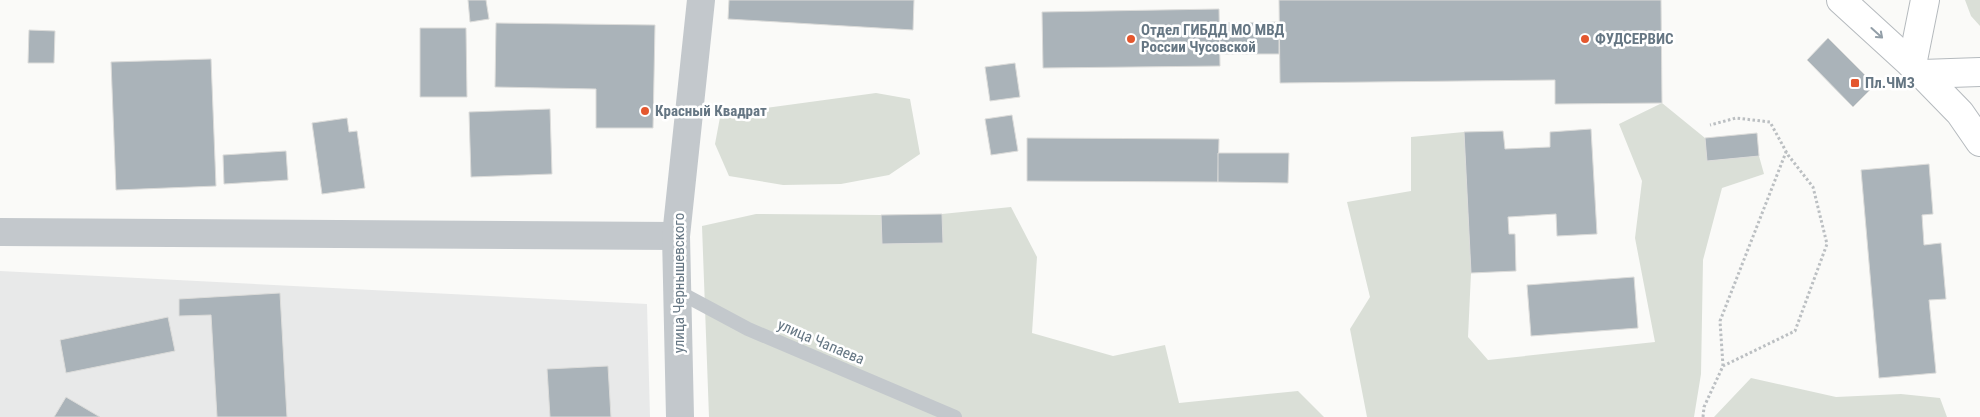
<svg xmlns="http://www.w3.org/2000/svg" width="1980" height="417" viewBox="0 0 1980 417" font-family="'Roboto Condensed',sans-serif">
<style>
.built{fill:#e8e9e9}
.green{fill:#dadfd7}
.building{fill:#aab3b9;stroke:#dcdcda}
.lines{fill:none;stroke-linecap:round;stroke-linejoin:round}
.primary-casing{stroke:#b5babe;stroke-width:30}
.path{stroke:#bbbfc2;stroke-width:3;stroke-dasharray:2.5 2.5;stroke-linecap:butt}
.service{stroke:#c3c8cc;stroke-width:14}
.minor{stroke:#c3c8cc;stroke-width:28}
.primary{stroke:#fff;stroke-width:28}
.oneway{stroke:#939fa8}
.poi-dot{fill:#e4572e;stroke:#fff;stroke-width:2}
.labels{text-anchor:middle;stroke-width:5;stroke-linejoin:round;paint-order:stroke}
.poi-label{font-size:15px;font-weight:bold;fill:#657683;stroke:#fff;text-anchor:start}
.street-label{font-size:15px;fill:#657683;stroke:#fff}
</style>
<rect width="100%" height="100%" fill="#fafaf8"/>
<path class="built" d="M 0,271 L 647,304 L 650,417 L 0,417 Z"/>
<g class="green">
<path d="M 1965,0 L 1980,0 L 1980,26 L 1971,16 Z"/>
<path d="M 876,93 L 910,99 L 920,154 L 889,175 L 841,184 L 783,185 L 729,176 L 715,144 L 721,112 L 750,110 Z"/>
<path d="M 1662,103 L 1705,138 L 1707,161 L 1759,156 L 1764,174 L 1722,188 L 1703,260 L 1701,374 L 1694,417 L 1367,417 L 1350,329 L 1370,297 L 1347,202 L 1411,191 L 1411,137 L 1464,132 L 1471,273 L 1468,337 L 1488,360 L 1655,342 L 1635,238 L 1642,181 L 1619,124 Z"/>
<path d="M 1011,207 L 1037,257 L 1032,333 L 1113,356 L 1165,345 L 1179,403 L 1298,391 L 1324,417 L 709,417 L 702,226 L 756,214 L 881,215 L 882,244 L 942,243 L 942,214 Z"/>
<path d="M 1751,378 L 1836,397 L 1901,394 L 1940,398 L 1947,417 L 1714,417 Z"/>
</g>
<g class="building">
<path d="M 468,0 L 486,0 L 489,19 L 470,22 Z"/>
<path d="M 729,0 L 914,0 L 913,30 L 728,19 Z"/>
<path d="M 1279,0 L 1661,0 L 1662,103 L 1555,104 L 1555,80 L 1280,83 Z"/>
<path d="M 1219,9 L 1220,66 L 1043,68 L 1042,12 Z"/>
<path d="M 1279,22 L 1279,54 L 1220,54 L 1220,23 Z"/>
<path d="M 496,23 L 655,25 L 653,128 L 596,128 L 596,89 L 495,87 Z"/>
<path d="M 420,28 L 466,28 L 467,97 L 420,97 Z"/>
<path d="M 29,30 L 55,31 L 54,63 L 28,63 Z"/>
<path d="M 1828,38 L 1875,85 L 1853,107 L 1807,60 Z"/>
<path d="M 211,59 L 216,186 L 116,190 L 111,62 Z"/>
<path d="M 1015,63 L 1020,97 L 990,101 L 985,67 Z"/>
<path d="M 550,109 L 552,174 L 471,177 L 469,112 Z"/>
<path d="M 1012,115 L 1018,151 L 991,155 L 985,119 Z"/>
<path d="M 347,118 L 349,132 L 357,131 L 365,188 L 322,194 L 312,123 Z"/>
<path d="M 1591,129 L 1597,234 L 1557,236 L 1556,214 L 1508,217 L 1509,234 L 1515,234 L 1516,271 L 1471,273 L 1464,132 L 1503,131 L 1505,149 L 1550,147 L 1550,132 Z"/>
<path d="M 1757,133 L 1759,156 L 1707,161 L 1705,138 Z"/>
<path d="M 1027,138 L 1219,139 L 1218,182 L 1027,181 Z"/>
<path d="M 286,151 L 288,180 L 224,184 L 223,155 Z"/>
<path d="M 1218,153 L 1289,153 L 1288,183 L 1218,182 Z"/>
<path d="M 1929,164 L 1933,214 L 1922,215 L 1924,245 L 1941,243 L 1946,299 L 1929,300 L 1936,373 L 1879,378 L 1861,170 Z"/>
<path d="M 942,214 L 943,243 L 882,244 L 881,215 Z"/>
<path d="M 1634,277 L 1638,328 L 1531,336 L 1527,285 Z"/>
<path d="M 280,293 L 287,417 L 217,417 L 211,315 L 179,316 L 179,299 Z"/>
<path d="M 168,317 L 175,351 L 66,373 L 60,340 Z"/>
<path d="M 608,366 L 611,417 L 550,417 L 547,369 Z"/>
<path d="M 66,397 L 100,417 L 54,417 Z"/>
</g>
<g class="lines">
<defs>
<g id="primary">
<path d="M 1841,0 L 1922,74 L 1960,113 L 1980,142"/>
<path d="M 1912,65 L 1925,0"/>
<path d="M 1922,74 L 1980,72"/>
</g>
</defs>
<use href="#primary" class="primary-casing"/>
<g class="path">
<path d="M 1723,366 L 1720,321 L 1786,152"/>
<path d="M 1703,417 L 1704,407 L 1723,366 L 1795,331 L 1827,244 L 1813,187 L 1788,155 L 1770,122 L 1736,118 L 1710,125"/>
</g>
<path class="service" d="M 677,291 L 748,329 L 955,417"/>
<g class="minor">
<path d="M 0,232 L 676,236"/>
<path d="M 680,417 L 676,236 L 701,0"/>
</g>
<use href="#primary" class="primary"/>
</g>
<defs><path id="oneway-shaft" d="M-6 0H5M1.5-3L5.5 0L1.5 3" fill="none" stroke-width="1.6" stroke-linecap="round" stroke-linejoin="round" transform="scale(1.25)"/></defs>
<use class="oneway" href="#oneway-shaft" transform="translate(1877 33) rotate(42)"/>
<g class="poi-dot">
<circle cx="1131" cy="39" r="5"/>
<circle cx="1585" cy="39" r="5"/>
<rect x="1850" y="78" width="10" height="10" rx="2.5"/>
<circle cx="645" cy="111" r="5"/>
</g>
<g class="labels">
<g class="poi-label">
<text x="1141" y="35">Отдел ГИБДД МО МВД<tspan x="1141" dy="17">России Чусовской</tspan></text>
<text x="1595" y="44">ФУДСЕРВИС</text>
<text x="1865" y="88">Пл.ЧМЗ</text>
<text x="655" y="116">Красный Квадрат</text>
</g>
<g class="street-label">
<text transform="translate(679 283) rotate(-90)" y="5">улица Чернышевского</text>
<text transform="translate(821 342) rotate(23)" y="5">улица Чапаева</text>
</g>
</g>
</svg>
